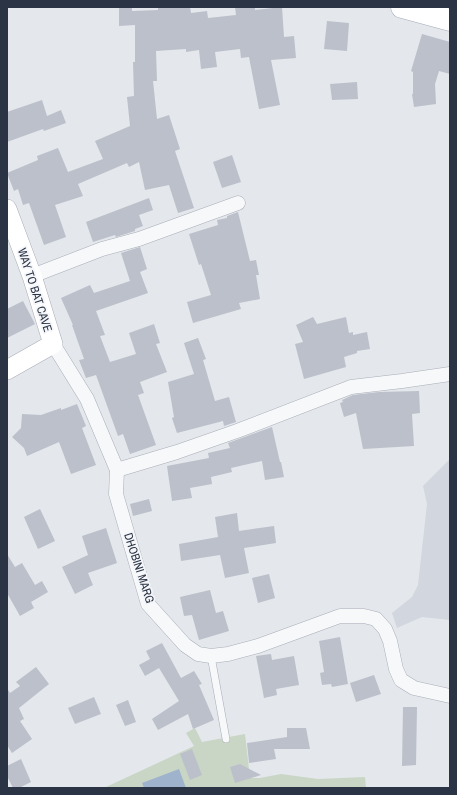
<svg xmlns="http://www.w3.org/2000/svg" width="457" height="795" viewBox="0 0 457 795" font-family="'Archivo Narrow',sans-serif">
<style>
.built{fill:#d2d6de}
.green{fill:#c9d6c5}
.water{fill:#9fb4cc}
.building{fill:#bbc0ca}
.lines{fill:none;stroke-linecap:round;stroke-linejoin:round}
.service-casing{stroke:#a9aeb7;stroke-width:8}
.minor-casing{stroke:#a9aeb7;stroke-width:15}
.secondary-casing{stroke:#a9aeb7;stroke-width:20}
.primary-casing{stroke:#a3abb8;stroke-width:23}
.service{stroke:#f7f8fa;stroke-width:7}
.minor{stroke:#f7f8fa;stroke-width:14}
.secondary{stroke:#fff;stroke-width:19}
.primary{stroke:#fff;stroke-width:22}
.labels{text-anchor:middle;stroke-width:3.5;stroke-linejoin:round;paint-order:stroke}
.street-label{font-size:12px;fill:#2b3445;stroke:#f4f6f9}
</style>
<rect width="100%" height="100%" fill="#e4e7ec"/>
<path class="built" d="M 449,460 L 450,460 L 450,620 L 422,617 L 397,628 L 392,613 L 412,597 L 418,585 L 427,504 L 423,486 Z"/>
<path class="green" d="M 195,728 L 202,742 L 245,734 L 250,778 L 260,778 L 281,774 L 318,779 L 365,777 L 366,788 L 107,788 L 106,787 L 194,746 L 186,733 Z"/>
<path class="water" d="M 179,769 L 186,788 L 144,788 L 142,783 Z"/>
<g class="building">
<path d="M 119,7 L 132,7 L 132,11 L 158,10 L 158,7 L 190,7 L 191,13 L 207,11 L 208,18 L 236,15 L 235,7 L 255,7 L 255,10 L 282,7 L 284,37 L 294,36 L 296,58 L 271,60 L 280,105 L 259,109 L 249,57 L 241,58 L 240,49 L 215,52 L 217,67 L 201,69 L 199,50 L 186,52 L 186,49 L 156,51 L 157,81 L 153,81 L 157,119 L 169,115 L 180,149 L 175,151 L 194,208 L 178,213 L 169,185 L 145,190 L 139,162 L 129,167 L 127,163 L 78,184 L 83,196 L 55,205 L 66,237 L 44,245 L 29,203 L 23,205 L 18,189 L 14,191 L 7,173 L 38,160 L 37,156 L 58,148 L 68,172 L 103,159 L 95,141 L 130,126 L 127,97 L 134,96 L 133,62 L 135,62 L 135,25 L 119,26 Z"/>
<path d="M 327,21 L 349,23 L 347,51 L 324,49 Z"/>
<path d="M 422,34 L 450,42 L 450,74 L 439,71 L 435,84 L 436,104 L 414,107 L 412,94 L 413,94 L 413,72 L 411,71 Z"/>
<path d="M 357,82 L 358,99 L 332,100 L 330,84 Z"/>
<path d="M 42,100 L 47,116 L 61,110 L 66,123 L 44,131 L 43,129 L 7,142 L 7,112 Z"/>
<path d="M 232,155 L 241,182 L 222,188 L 213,162 Z"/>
<path d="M 149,198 L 153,210 L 139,215 L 143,226 L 135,229 L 135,231 L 116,237 L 115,235 L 93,242 L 86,222 Z"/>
<path d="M 238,212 L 250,261 L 256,260 L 259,275 L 256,275 L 260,299 L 239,303 L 241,309 L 193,323 L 187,302 L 211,295 L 201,264 L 199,265 L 189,234 L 218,225 L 217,220 L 227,218 L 227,216 Z"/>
<path d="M 140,247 L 147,269 L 140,272 L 148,293 L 96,311 L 105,335 L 100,336 L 110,362 L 136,354 L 129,333 L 154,324 L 160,343 L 156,344 L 167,372 L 140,382 L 144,393 L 138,395 L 156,445 L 130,454 L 123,434 L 118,436 L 96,375 L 86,378 L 79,360 L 84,359 L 72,325 L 73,325 L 61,298 L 90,285 L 94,293 L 130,281 L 121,253 Z"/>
<path d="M 23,301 L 35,324 L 7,338 L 7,309 Z"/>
<path d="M 313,317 L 317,324 L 346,317 L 349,333 L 353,332 L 353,335 L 367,332 L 370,349 L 357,351 L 357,353 L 344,357 L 346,367 L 304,379 L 295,344 L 303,342 L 296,325 Z"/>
<path d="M 198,338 L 206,359 L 203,360 L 215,401 L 229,397 L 236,422 L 224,426 L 223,421 L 177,433 L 172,418 L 174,417 L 168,382 L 194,374 L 184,343 Z"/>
<path d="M 419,391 L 420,413 L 412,414 L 414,446 L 363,449 L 356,413 L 344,417 L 340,403 L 343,402 L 342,400 L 353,395 L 379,392 Z"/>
<path d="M 77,404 L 86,426 L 82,428 L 96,465 L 71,474 L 59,442 L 27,456 L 24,448 L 12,437 L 21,428 L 22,414 L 41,415 L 61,408 L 61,410 Z"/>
<path d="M 272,427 L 280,462 L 281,462 L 284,477 L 265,480 L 262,461 L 231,468 L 232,472 L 211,477 L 212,484 L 190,488 L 192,498 L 172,501 L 167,466 L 209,458 L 208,453 L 230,448 L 228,443 Z"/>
<path d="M 149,499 L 152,511 L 133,516 L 130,504 Z"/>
<path d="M 40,509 L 55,541 L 38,549 L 24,517 Z"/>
<path d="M 237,513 L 239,531 L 274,526 L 276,543 L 244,548 L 249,573 L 225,578 L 220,555 L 181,561 L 179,544 L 218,537 L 215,517 Z"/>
<path d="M 106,528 L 117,563 L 88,573 L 93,585 L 75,594 L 62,567 L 88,555 L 82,536 Z"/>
<path d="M 7,554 L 15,567 L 22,563 L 35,585 L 42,581 L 48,592 L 31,602 L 34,608 L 20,616 L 7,593 Z"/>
<path d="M 269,574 L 275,598 L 258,603 L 252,578 Z"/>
<path d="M 210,590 L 216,613 L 223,611 L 229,631 L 199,640 L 192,615 L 184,616 L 180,597 Z"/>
<path d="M 340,637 L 348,684 L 332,687 L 331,684 L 322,685 L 320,673 L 324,672 L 319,641 Z"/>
<path d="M 162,643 L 181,678 L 194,671 L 202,684 L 199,685 L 214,720 L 193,729 L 188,714 L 158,730 L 152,719 L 179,701 L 159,668 L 145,676 L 139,665 L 150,659 L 146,651 Z"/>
<path d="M 271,654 L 272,660 L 294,656 L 299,685 L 276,689 L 277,695 L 264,698 L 256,656 Z"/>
<path d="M 36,667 L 49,684 L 19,708 L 24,719 L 20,721 L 32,739 L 12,753 L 7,745 L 7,688 L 10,693 L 20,686 L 16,682 Z"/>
<path d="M 374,675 L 381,694 L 356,702 L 350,683 Z"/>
<path d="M 94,697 L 101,714 L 75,724 L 68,708 Z"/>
<path d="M 128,700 L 136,722 L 125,726 L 116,705 Z"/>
<path d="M 403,707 L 417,707 L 416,765 L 402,766 Z"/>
<path d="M 287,728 L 306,728 L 310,749 L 274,749 L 276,759 L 249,763 L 247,743 L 287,737 Z"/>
<path d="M 192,749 L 202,775 L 190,780 L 180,754 Z"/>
<path d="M 21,759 L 31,782 L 19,788 L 13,788 L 7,776 L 7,766 Z"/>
<path d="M 240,764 L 261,775 L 235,783 L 230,767 Z"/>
</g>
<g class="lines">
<defs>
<path id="service" d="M 211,656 L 226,739"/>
<g id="minor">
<path d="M 32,276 L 102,249 L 139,239 L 238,203"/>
<path d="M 53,344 L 87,399 L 117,470 L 116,494 L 148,604 L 185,645 L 198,654 L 211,656 L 228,654 L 258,646 L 340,616 L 364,616 L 376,619 L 385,629 L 390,641 L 396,669 L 401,680 L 414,688 L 450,696"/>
<path d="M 117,470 L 177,452 L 237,431 L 351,387 L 402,381 L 450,374"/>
</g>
<path id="secondary" d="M 7,209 L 32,276 L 53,344 L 7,370"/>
<path id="primary" d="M 402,7 L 450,20"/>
</defs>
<use href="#service" class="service-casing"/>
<use href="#minor" class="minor-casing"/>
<use href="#secondary" class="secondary-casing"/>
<use href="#primary" class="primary-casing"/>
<use href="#service" class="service"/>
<use href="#minor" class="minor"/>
<use href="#secondary" class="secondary"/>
<use href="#primary" class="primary"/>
</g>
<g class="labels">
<g class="street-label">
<text transform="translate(35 290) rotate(72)" y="4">WAY TO BAT CAVE</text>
<text transform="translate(139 568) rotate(72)" y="4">DHOBINI MARG</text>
</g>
</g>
<rect width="457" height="795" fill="none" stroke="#2b3445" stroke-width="16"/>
</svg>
